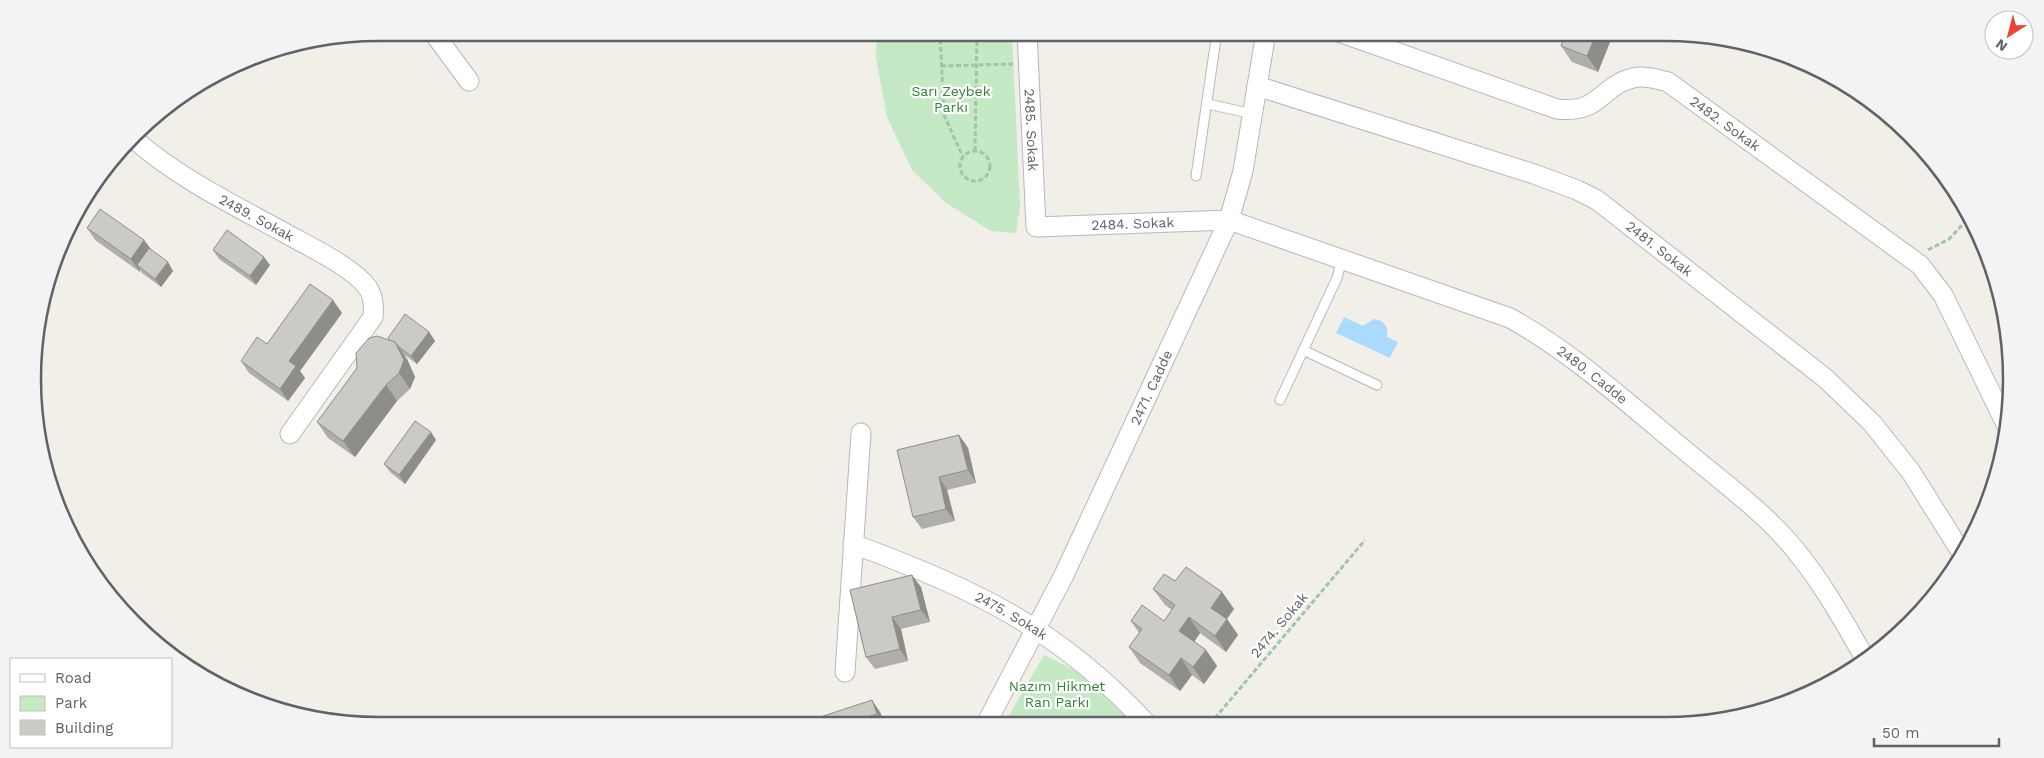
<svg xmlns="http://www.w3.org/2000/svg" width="2044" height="758" viewBox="0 0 2044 758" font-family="'Work Sans',sans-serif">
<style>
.green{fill:#c5e8c5}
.water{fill:#aadaff}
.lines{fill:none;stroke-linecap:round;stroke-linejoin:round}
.service-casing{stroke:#b5b8bc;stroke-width:11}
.minor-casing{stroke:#b5b8bc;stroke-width:21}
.path{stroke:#9cc7a9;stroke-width:3;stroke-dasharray:5 2.5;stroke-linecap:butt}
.service{stroke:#fff;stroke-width:9}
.minor{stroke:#fff;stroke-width:19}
.wall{fill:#afaea9}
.shaded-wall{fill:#8f8d8a}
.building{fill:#cccac5;stroke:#8f8d8a}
.labels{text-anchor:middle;stroke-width:4.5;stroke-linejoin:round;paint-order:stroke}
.park-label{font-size:14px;fill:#348238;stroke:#fff}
.street-label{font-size:14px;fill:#5f6368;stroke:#fff}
.rim{fill:none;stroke:#5f6368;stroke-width:2.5}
</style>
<rect width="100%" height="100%" fill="#f1efe8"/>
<g class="green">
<path d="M 877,33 L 1012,33 L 1020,206 L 1016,233 L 991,231 L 946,203 L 912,170 L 887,117 L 876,58 Z"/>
<path d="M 1044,655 L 1076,671 L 1106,690 L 1137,724 L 1004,724 Z"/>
</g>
<path class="water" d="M 1344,317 L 1363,326 L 1374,319 C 1384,320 1389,327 1387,337 L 1398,342 L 1390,358 L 1336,333 Z"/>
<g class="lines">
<defs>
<g id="service">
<path d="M 1208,104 L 1253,114"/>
<path d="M 1196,176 L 1217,32"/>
<path d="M 1303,350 L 1377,385"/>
<path d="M 1280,400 L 1337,278 L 1342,259"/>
</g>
<g id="minor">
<path d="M 433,32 L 469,81"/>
<path id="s1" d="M 1027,32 L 1036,227 L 1229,220 L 1510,318 C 1573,353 1626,402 1682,448 C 1722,482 1768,514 1800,556 C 1825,587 1845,624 1865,658"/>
<path id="s2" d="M 1339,32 L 1557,109 C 1601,114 1600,86 1633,78 C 1644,75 1657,79 1668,82 L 1920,265 L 1943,295 L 2007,426"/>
<path id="s3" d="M 1257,86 L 1534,174 L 1577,190 L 1597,200 L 1825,378 L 1872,423 L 1911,472 L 1963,555"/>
<path id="s4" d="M 134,139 C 178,178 234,205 285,233 C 308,246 353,267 368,288 C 374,297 374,307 373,317 L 290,434"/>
<path id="s5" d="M 853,544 C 971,587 1060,629 1147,724"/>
<path d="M 845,672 L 861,433"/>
<path id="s6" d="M 986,724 L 1064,575 L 1229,220 L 1243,171 L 1266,32"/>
</g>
</defs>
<use href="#service" class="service-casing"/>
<use href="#minor" class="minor-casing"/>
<g class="path">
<path d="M 940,32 L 944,115 L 963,157"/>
<path d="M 941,66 L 1013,64"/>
<circle cx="975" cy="166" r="15"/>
<path d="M 975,151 L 977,32"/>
<path d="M 1928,250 L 1949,239 L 1970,217"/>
<path d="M 1210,724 L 1365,540"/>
</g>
<use href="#service" class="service"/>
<use href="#minor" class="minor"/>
</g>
<g class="wall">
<path d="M 1566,32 L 1614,32 L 1598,72 L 1572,62 L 1561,46 Z"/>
<path d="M 87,228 L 144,240 L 151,250 L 173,271 L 161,287 L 142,273 L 140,270 L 140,272 L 95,240 Z"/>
<path d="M 213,250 L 270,265 L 256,285 L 219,259 Z"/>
<path d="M 342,313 L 300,371 L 305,378 L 288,401 L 249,373 L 241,361 L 267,344 Z"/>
<path d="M 429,332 L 435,341 L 417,364 L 403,354 L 407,359 L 415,377 L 410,389 L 397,401 L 355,457 L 328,438 L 317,422 L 389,340 L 388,338 Z"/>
<path d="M 959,435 L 968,448 L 976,483 L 947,490 L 955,521 L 922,529 L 913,517 Z"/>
<path d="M 436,440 L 405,484 L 390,472 L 384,464 Z"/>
<path d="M 1175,581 L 1222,592 L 1234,609 L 1227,619 L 1238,635 L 1226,652 L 1200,633 L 1194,641 L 1206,650 L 1217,666 L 1204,684 L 1192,675 L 1180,691 L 1140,663 L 1129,647 L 1139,633 L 1131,621 L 1164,621 L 1172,610 L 1165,605 L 1153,589 Z"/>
<path d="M 921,587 L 930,622 L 901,629 L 908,661 L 875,669 L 866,657 L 850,590 Z"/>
<path d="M 880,712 L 885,724 L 796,725 Z"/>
</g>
<g class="shaded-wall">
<path d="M 1597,32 L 1614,32 L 1598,72 L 1587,56 Z"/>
<path d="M 144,240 L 153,252 L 137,265 L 140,270 L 140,272 L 131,259 Z"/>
<path d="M 264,257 L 270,265 L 256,285 L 250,276 Z"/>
<path d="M 168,262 L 173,271 L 161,287 L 155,279 Z"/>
<path d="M 333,300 L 342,313 L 300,371 L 305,378 L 288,401 L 280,389 L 289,361 Z"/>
<path d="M 429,332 L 435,341 L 417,364 L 411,356 Z"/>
<path d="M 395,342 L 407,359 L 415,377 L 410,389 L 399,373 Z"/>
<path d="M 386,385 L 397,401 L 355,457 L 343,441 Z"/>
<path d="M 431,432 L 436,440 L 405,484 L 399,475 Z"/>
<path d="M 959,435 L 968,448 L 976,483 L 968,470 Z"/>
<path d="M 939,477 L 947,490 L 955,521 L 946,509 Z"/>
<path d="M 912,575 L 921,587 L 930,622 L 921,610 Z"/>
<path d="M 1222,592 L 1234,609 L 1223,624 L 1211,608 Z"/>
<path d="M 892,617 L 901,629 L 908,661 L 900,649 Z"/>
<path d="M 1189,617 L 1200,633 L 1191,647 L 1179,631 Z"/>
<path d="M 1227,619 L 1238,635 L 1226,652 L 1215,636 Z"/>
<path d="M 1206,650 L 1217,666 L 1204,684 L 1193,667 Z"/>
<path d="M 1181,658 L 1192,675 L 1180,691 L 1169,675 Z"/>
<path d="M 872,700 L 880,712 L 885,724 L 877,714 Z"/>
</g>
<g class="building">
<path d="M 1566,32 L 1597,32 L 1587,56 L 1561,46 Z"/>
<path d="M 100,209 L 144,240 L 131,259 L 87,228 Z"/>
<path d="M 227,230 L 264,257 L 250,276 L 213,250 Z"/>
<path d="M 149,248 L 168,262 L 155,279 L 137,265 Z"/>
<path d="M 310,284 L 333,300 L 289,361 L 296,366 L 280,389 L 241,361 L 257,337 L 267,344 Z"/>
<path d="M 405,314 L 429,332 L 411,356 L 398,346 L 395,342 L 391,341 L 388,338 Z"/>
<path d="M 377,336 L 395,342 L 404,360 L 399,373 L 386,385 L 343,441 L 317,422 L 357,368 L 356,353 L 369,338 Z"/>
<path d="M 415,421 L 431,432 L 399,475 L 384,464 Z"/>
<path d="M 959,435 L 968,470 L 939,477 L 946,509 L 913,517 L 897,450 Z"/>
<path d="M 1186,567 L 1222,592 L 1211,608 L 1227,619 L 1215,636 L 1189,617 L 1179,631 L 1206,650 L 1193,667 L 1181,658 L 1169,675 L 1129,647 L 1142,629 L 1131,621 L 1142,605 L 1164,621 L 1175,605 L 1153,589 L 1164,574 L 1175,581 Z"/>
<path d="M 912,575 L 921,610 L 892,617 L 900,649 L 866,657 L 850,590 Z"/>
<path d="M 872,700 L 877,714 L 864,718 L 866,724 L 796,725 Z"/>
</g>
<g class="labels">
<g class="park-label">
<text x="951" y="96">Sarı Zeybek<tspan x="951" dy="16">Parkı</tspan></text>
<text x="1057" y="691">Nazım Hikmet<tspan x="1057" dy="16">Ran Parkı</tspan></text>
</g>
<g class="street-label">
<text dy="5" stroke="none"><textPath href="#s2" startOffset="422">2482. Sokak</textPath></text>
<text dy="5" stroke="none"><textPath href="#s1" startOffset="98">2485. Sokak</textPath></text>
<text dy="5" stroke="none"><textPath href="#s4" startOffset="146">2489. Sokak</textPath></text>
<text dy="5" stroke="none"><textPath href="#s1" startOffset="292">2484. Sokak</textPath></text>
<text dy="5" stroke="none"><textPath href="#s3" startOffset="438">2481. Sokak</textPath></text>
<text dy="5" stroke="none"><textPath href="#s1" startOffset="786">2480. Cadde</textPath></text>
<text dy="5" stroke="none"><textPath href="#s6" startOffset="375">2471. Cadde</textPath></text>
<text dy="5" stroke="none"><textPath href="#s5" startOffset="174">2475. Sokak</textPath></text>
<text transform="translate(1279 625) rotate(-50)" y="5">2474. Sokak</text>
</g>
</g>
<path d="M0 0H2044V758H0ZM379 41H1665A338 338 0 0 1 2003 379V379A338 338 0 0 1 1665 717H379A338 338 0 0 1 41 379V379A338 338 0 0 1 379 41Z" fill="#f2f3f3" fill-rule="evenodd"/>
<path class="rim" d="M379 41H1665A338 338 0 0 1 2003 379V379A338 338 0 0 1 1665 717H379A338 338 0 0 1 41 379V379A338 338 0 0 1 379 41Z"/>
<rect x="10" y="658" width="162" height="90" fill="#ffffff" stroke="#bfc1c3"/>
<rect x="20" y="674" width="25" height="8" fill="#ffffff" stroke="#bfc1c3"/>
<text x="55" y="683" font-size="15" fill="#5f6368">Road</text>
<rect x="20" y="696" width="25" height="15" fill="#c5e8c5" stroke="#bfc1c3"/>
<text x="55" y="708" font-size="15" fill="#5f6368">Park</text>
<rect x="20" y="720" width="25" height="15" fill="#cccac5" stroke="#bfc1c3"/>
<text x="55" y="733" font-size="15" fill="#5f6368">Building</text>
<g transform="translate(2009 35) rotate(216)"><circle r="24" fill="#ffffff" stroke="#bfc1c3"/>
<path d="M0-4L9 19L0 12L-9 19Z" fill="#ea4335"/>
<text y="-8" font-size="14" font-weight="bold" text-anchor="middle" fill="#5f6368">N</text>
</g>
<path d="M1874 738v8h125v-8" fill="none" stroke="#5f6368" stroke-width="2.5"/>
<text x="1882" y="738" font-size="15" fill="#5f6368" stroke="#ffffff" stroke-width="4" paint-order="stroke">50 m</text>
</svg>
